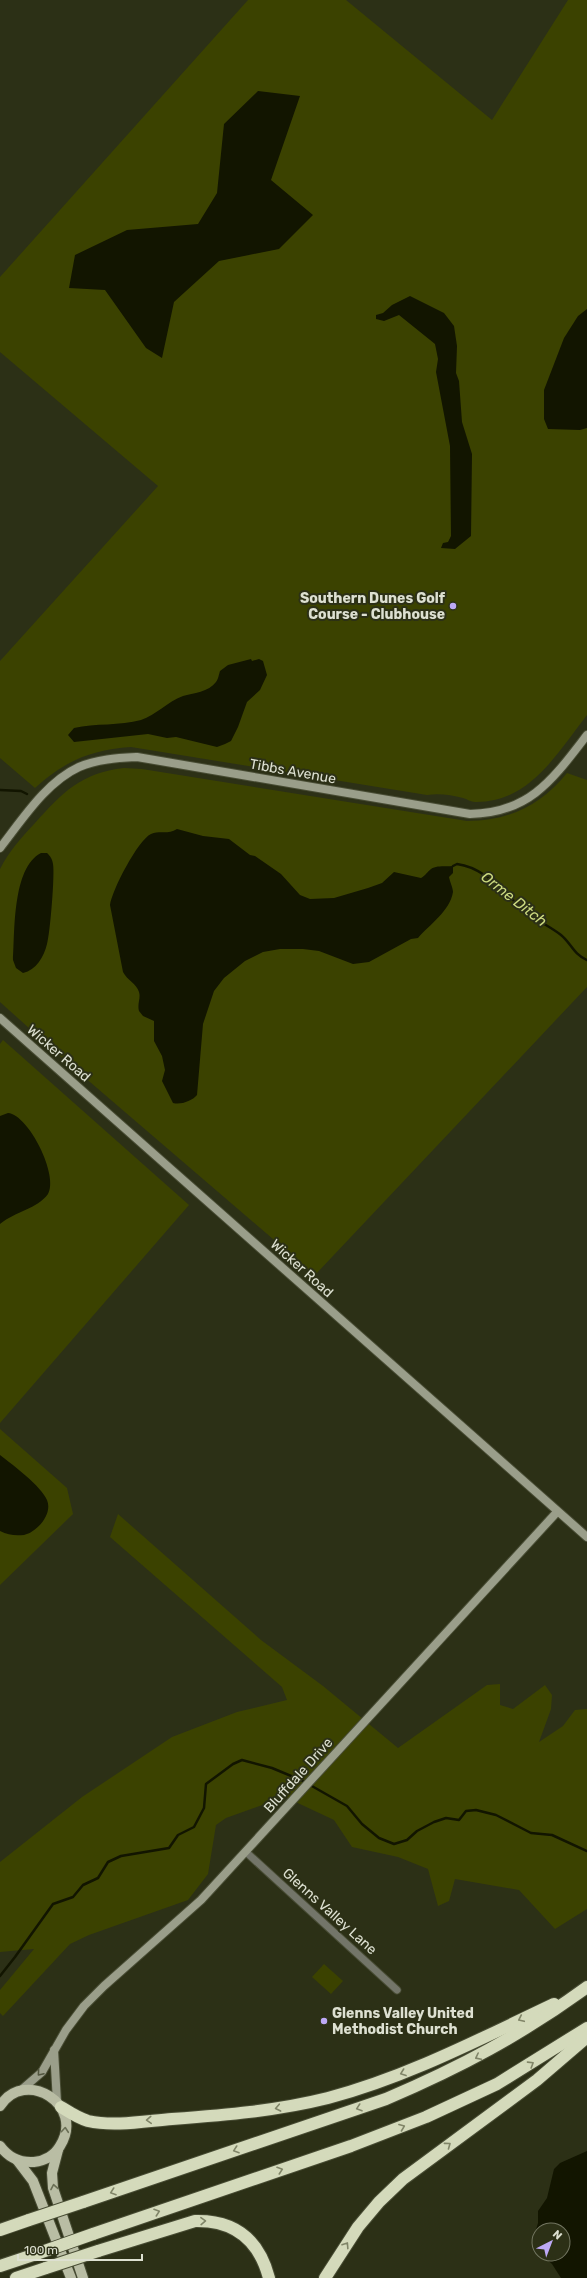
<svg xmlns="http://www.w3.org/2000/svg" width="587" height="2278" viewBox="0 0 587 2278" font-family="Rubik,sans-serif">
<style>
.green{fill:#3b4200}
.water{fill:#121500}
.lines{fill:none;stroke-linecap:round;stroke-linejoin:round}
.stream{stroke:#121500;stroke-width:2.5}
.street-casing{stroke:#484c34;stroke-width:9}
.secondary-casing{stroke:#484c34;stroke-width:10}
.primary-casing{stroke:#484c34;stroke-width:12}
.highway-casing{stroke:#484c34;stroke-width:14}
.street{stroke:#737569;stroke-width:7}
.secondary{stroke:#9a9e8a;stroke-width:8}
.primary{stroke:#b9bda4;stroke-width:10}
.highway{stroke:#d4dabb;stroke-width:12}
.highway-bridge-casing{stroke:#484c34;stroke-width:14;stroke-linecap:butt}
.highway-bridge{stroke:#d4dabb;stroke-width:12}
.oneway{stroke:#808568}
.oneway2{stroke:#52563f}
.oneway3{stroke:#6b6f56}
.poi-dot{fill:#bda9f5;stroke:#2c3016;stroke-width:1.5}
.labels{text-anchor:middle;stroke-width:4;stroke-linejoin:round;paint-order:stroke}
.poi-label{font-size:14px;font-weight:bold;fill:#dde0d1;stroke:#2c3016;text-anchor:end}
.street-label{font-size:14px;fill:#dde0d1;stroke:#2c3016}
.water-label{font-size:15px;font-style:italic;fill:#ccda80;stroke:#2c3016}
</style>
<rect width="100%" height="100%" fill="#2c3016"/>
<g class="green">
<path d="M 248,0 L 346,0 L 492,120 L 568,0 L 587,0 L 587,715 C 557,753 530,803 475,802 C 471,802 467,799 463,798 C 451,795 439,793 427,795 L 131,747 C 90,750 65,761 35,788 L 0,758 L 0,661 L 158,486 L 0,352 L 0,277 Z"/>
<path d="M 124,768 L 142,769 L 467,821 C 509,821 541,805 567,773 L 587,780 L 587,987 L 315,1275 L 69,1064 L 0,1002 L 0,869 C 9,851 22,837 35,823 C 63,792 81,773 124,768 Z"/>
<path d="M 3,1040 L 189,1205 L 0,1423 L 0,1044 Z"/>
<path d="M 0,1429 L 67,1488 L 73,1514 L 0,1585 Z"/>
<path d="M 118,1514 L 261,1640 L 323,1686 L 398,1748 L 487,1685 L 500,1684 L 500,1705 L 513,1709 L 545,1685 L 552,1695 L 551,1709 L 539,1742 L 563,1726 L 575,1710 L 587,1709 L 587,1909 L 555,1929 L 519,1890 L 455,1879 L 449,1901 L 438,1906 L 428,1869 L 398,1857 L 352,1847 L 334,1820 L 285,1797 L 226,1818 L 216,1825 L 208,1874 L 188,1900 L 89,1935 L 70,1944 L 3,2016 L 0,2013 L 0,1990 L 34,1949 L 0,1952 L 0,1862 L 82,1797 L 172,1737 L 237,1712 L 287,1700 L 282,1687 L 110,1537 Z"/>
<path d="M 324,1964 L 343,1981 L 331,1994 L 312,1977 Z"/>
</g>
<g class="water">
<path d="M 258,91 L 300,96 L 271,180 L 313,215 L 279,249 L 219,261 L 174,302 L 162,358 L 146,348 L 105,290 L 69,288 L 75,255 L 127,230 L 198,224 L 217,193 L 224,124 Z"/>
<path d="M 410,296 L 444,313 L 454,326 L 457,346 L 456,373 L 459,381 L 462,422 L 472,454 L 471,536 L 455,549 L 441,548 L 443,543 L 448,542 L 451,536 L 450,446 L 436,372 L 438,359 L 435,344 L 399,315 L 384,321 L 376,319 L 376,315 L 383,313 L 392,305 Z"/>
<path d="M 587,309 L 587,428 L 580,430 L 548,429 L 544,419 L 544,390 L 564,338 L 578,316 Z"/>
<path d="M 251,659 L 252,661 L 259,659 L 263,661 L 267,675 L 260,690 L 247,702 L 238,727 L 231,741 L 225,744 L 217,747 L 176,737 L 167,738 L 148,734 L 74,742 L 68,735 L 74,728 C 95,723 120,726 141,720 C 156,715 167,702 183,696 C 193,693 209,692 216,682 C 218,680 219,674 220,671 L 228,665 Z"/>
<path d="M 177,829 L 203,836 L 229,839 L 250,855 L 255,856 L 281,874 L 300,895 L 310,899 L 334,898 L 368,888 L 382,883 L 394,872 L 421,878 C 426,875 427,872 431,869 C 437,865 446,867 453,866 L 453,873 L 449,877 C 450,882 453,888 453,892 C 450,911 429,925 418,938 L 411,939 L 369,962 L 353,964 L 319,951 L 303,949 L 280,949 L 263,952 L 245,961 L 224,978 L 214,991 L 203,1024 L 197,1095 C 192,1101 181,1105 173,1103 L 162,1081 L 165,1070 L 162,1056 L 154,1041 L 154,1021 L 143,1016 L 139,1011 C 137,1004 141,998 139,992 C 137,984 127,980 123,972 L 110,905 C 112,890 138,840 151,834 C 160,830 168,835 177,829 Z"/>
<path d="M 41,853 L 47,853 C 50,856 52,858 53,864 C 55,874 50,934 47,944 C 44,957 36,970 23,973 L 16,968 L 13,960 C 15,932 12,868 41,853 Z"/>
<path d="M 8,1113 C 29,1115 59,1176 48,1194 C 37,1209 16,1211 0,1224 L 0,1116 Z"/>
<path d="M 0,1455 C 13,1465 41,1486 47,1500 C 53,1514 37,1532 24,1535 C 15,1536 8,1535 0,1531 Z"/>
<path d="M 587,2151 L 587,2278 L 561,2278 L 552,2264 L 541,2254 L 563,2254 L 563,2230 L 539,2230 L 539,2239 L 534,2236 L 538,2223 L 538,2211 L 547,2198 L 554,2169 L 560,2163 Z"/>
</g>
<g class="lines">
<g class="stream">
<path d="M 0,790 L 21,791 L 27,794"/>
<path d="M 453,866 L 457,864 C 488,868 506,897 529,914 C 539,922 551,927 561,935 C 571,943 573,954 587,960"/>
<path d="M 0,1976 L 15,1957 L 53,1904 L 73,1897 L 83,1885 L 98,1878 L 108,1862 L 121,1856 L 169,1848 L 178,1835 L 194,1827 L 204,1808 L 206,1784 L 233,1764 L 242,1760 L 272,1768 L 303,1781 L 347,1806 L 362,1824 L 379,1838 L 394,1844 L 407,1840 L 417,1831 L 434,1822 L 446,1818 L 459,1820 L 466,1811 L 476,1810 L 496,1815 L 531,1833 L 552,1835 L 587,1851"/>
</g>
<defs>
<path id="street" d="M 246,1852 L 397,1990"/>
<g id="secondary">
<path d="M 0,848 C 22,820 46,782 79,767 C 97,759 118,758 137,757 L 470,814 C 530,813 553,779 587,735"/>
<path d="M 0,1018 L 587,1537"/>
<path d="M 54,2050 L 57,2102"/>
<path d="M 20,2091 L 42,2072 L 66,2030 L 84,2006 L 104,1986 L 201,1900 L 557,1512"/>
</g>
<g id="primary">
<path d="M 0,2106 C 25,2067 86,2105 60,2146 C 55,2155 45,2161 34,2162 C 20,2163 8,2157 0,2146"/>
<path d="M 58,2150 L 52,2173 L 53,2188 L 83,2278"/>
<path d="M 17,2160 L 33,2181 L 71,2278"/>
</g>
<g id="highway">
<path d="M 61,2107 C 69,2112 78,2118 88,2121 C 114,2127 146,2121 172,2119 C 225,2115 276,2111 328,2098 C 407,2077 480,2039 554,2004"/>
<path d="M 83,2202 L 386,2099 C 461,2067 521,2035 587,1987"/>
<path d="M 0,2230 L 29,2220"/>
<path d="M 93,2234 L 351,2146 L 426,2117 L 497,2084 L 587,2028"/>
<path d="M 98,2251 L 195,2221 C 235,2220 259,2240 269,2278"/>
<path d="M 0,2266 L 39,2253"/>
<path d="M 16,2278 L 46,2268"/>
<path d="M 325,2278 L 358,2227 L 379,2202 L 403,2179 L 537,2080 L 587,2037"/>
</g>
</defs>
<use href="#street" class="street-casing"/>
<use href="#secondary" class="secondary-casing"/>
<use href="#primary" class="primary-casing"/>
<use href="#highway" class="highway-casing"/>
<use href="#street" class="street"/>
<use href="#secondary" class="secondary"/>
<use href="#primary" class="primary"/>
<use href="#highway" class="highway"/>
<defs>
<g id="highway-bridge">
<path d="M 29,2220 L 83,2202"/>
<path d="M 39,2253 L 93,2234"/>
<path d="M 46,2268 L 98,2251"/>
</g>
</defs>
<use href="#highway-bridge" class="highway-bridge-casing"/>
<use href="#highway-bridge" class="highway-bridge"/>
</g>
<defs><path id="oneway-chevron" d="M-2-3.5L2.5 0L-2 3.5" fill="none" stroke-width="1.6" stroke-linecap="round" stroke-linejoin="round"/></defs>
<g class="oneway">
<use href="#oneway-chevron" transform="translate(521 2019) rotate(155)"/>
<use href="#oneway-chevron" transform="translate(478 2057) rotate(153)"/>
<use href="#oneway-chevron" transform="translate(531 2064) rotate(-32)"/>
<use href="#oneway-chevron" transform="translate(403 2073) rotate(160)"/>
<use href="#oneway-chevron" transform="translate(278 2108) rotate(169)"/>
<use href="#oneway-chevron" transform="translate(359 2108) rotate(161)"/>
<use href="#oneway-chevron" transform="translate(149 2120) rotate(176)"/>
<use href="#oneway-chevron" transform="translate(402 2127) rotate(-21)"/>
<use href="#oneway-chevron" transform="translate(448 2145) rotate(-36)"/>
<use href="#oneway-chevron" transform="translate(236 2150) rotate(161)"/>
<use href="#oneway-chevron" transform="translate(280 2170) rotate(-19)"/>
<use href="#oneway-chevron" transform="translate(113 2192) rotate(161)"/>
<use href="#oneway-chevron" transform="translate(157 2212) rotate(-19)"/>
<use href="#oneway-chevron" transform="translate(203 2221) rotate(-2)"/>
<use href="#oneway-chevron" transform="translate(346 2245) rotate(-57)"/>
</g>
<use class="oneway2" href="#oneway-chevron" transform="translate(40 2073) rotate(130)"/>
<g class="oneway3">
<use href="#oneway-chevron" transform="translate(65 2130) rotate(-85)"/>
<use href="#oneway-chevron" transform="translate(54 2187) rotate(-100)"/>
</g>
<g class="poi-dot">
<circle cx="453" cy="606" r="4"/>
<circle cx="324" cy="2021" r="4"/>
</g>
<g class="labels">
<g class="poi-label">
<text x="445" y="603">Southern Dunes Golf<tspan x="445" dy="16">Course - Clubhouse</tspan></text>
<text x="332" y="2018" text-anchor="start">Glenns Valley United<tspan x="332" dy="16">Methodist Church</tspan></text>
</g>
<g class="street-label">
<text transform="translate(293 771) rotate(10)" y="5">Tibbs Avenue</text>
<text transform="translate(59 1053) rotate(41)" y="5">Wicker Road</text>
<text transform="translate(302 1268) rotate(42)" y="5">Wicker Road</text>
<text transform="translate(298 1775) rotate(-48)" y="5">Bluffdale Drive</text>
<text transform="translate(330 1911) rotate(42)" y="5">Glenns Valley Lane</text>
</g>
<g class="water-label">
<text transform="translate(514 899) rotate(38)" y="5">Orme Ditch</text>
</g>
</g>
<g transform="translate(551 2242) rotate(42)"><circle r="19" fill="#2c3016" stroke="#737661"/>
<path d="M0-3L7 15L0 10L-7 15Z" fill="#bda9f5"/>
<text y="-6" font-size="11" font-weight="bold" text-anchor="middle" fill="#dde0d1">N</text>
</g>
<path d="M18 2254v6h124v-6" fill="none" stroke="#dde0d1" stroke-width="2"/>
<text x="24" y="2254" font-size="12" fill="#dde0d1" stroke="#2c3016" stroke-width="3" paint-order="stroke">100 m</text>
</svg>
